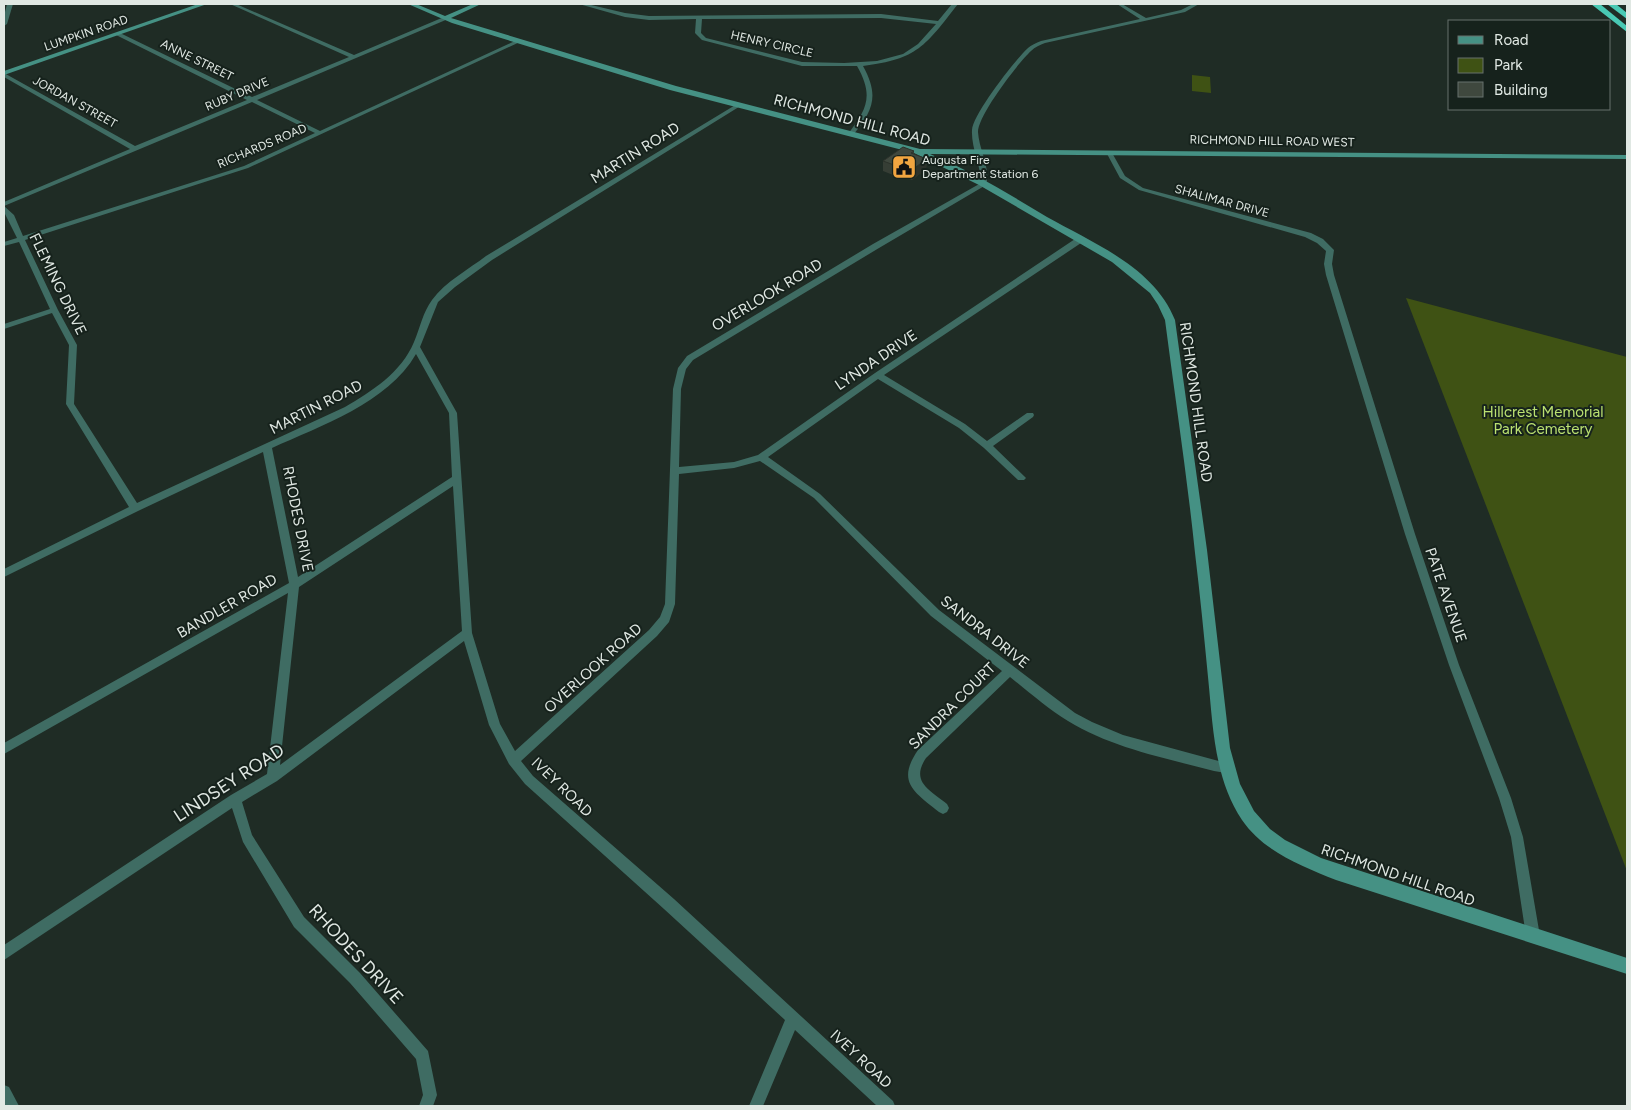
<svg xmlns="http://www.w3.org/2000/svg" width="1631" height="1110" viewBox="0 0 1631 1110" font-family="Figtree,sans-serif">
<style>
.green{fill:#3f5214}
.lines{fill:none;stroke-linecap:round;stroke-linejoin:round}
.street{fill:#3f6c63;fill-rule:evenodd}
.secondary{fill:#459184;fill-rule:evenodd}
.highway{fill:#49c9b4;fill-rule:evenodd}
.wall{fill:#363e35}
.shaded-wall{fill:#2c322b}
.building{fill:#3f483e;stroke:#2c322b}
.labels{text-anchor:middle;stroke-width:4;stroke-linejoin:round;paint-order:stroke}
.far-street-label{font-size:12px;fill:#e0e8e3;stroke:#16221c}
.far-poi-label{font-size:12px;fill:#e0e8e3;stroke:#16221c;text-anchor:start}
.street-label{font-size:15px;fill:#e0e8e3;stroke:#16221c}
.park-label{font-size:15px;fill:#bbe171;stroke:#16221c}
.near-street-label{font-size:18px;fill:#e0e8e3;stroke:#16221c}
</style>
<rect width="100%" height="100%" fill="#1f2c25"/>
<g class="green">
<path d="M 1192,75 L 1210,77 L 1211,93 L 1192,91 Z"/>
<path d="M 1406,298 L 1627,357 L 1627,871 Z"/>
</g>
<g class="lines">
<g class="street">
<path d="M 7,4 L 13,4 L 7,24 L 4,26 L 4,16 Z"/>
<path d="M 230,4 L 236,4 L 354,55 L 444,17 L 448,17 L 448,19 L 257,100 L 320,131 L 517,40 L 522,41 L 248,168 L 25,240 L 58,310 L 77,345 L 74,404 L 137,503 L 345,407 C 372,391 401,373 414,342 C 420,328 423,312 432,300 C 445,282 469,269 486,256 L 737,104 L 742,105 L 492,260 L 455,287 L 438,302 L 420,347 L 457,413 L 472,633 L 500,724 L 515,751 L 649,630 L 660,617 L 665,604 L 673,389 L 678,368 L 687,356 L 873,244 L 981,183 C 981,165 971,148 972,130 C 973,114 1015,60 1028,48 C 1031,45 1036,43 1041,41 L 1140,19 L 1117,4 L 1122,4 L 1146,18 L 1181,10 L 1193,4 L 1199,4 L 1185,12 L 1045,43 C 1040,45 1035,47 1031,51 C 1018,63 978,115 978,132 C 979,150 991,168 986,185 L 879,248 L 693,360 L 686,369 L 681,389 L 679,467 L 734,462 L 758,455 L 875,373 L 1078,237 L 1084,237 L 1084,241 L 884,375 L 965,424 L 987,441 L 1027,413 L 1033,413 L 1034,415 L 1033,417 L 993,446 L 1024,476 L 1026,478 L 1024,480 L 1018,480 L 984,448 L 959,428 L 878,379 L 768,457 L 820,494 L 939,610 L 1075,713 L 1092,722 L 1123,735 L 1226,763 L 1230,764 L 1232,768 L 1230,772 L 1226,773 L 1214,771 C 1165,758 1112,748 1068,721 C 1048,709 1029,692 1010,677 L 926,758 C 910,782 930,790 947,804 L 949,808 L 947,812 L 943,814 L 939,812 C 914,792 896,782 918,750 L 1002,671 L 931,616 L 814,498 L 760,461 L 734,468 L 679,474 L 675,604 L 669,622 L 657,636 L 521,761 L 533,776 L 674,899 L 893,1101 L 895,1106 L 877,1106 L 795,1030 L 763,1106 L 749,1106 L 785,1020 L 664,909 L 525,784 L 509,764 L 489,725 L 464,641 L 277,781 L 242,802 L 252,835 L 304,917 L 360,973 L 428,1051 L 437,1095 L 433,1106 L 419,1106 L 423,1095 L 416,1059 L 350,983 L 294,927 L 243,842 L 232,808 L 4,960 L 4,945 L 231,795 L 267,774 L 288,593 L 4,754 L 4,743 L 289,583 L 263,452 L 138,511 L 4,577 L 4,569 L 129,507 L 66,404 L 69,345 L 52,313 L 4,329 L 4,324 L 50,309 L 19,242 L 4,246 L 4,242 L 17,238 L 4,212 L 4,202 L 130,149 L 4,77 L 4,73 L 135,146 L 247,100 L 116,35 L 116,33 L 120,33 L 252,97 L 349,57 ZM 252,102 L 315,133 L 244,166 L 23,236 L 14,215 L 4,206 ZM 416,354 L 449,413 L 452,477 L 298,577 L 272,448 C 320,426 388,403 416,354 ZM 453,486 L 462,631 L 280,765 L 299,587 Z"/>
<path d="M 579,4 L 587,4 L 625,13 L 649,16 L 881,14 L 938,21 L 952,4 L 958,4 C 925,46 918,59 863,66 C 879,95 874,110 853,135 L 851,136 L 848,134 C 867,109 874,96 857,66 L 802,66 L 702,40 L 695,33 L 696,19 L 649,20 L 625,17 ZM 881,18 L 936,24 L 918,44 L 903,54 L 877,61 L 844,63 L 802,62 L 706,38 L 701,33 L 702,19 Z"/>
<path d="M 1107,151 L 1111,151 L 1125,176 L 1143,188 L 1311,233 L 1323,239 L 1334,250 L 1332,264 L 1334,275 L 1415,534 L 1459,665 L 1511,798 L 1523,837 L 1540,936 L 1538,941 L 1533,943 L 1528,941 L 1526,936 L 1511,837 L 1499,798 L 1449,665 L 1405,534 L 1326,275 L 1324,264 L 1326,251 L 1317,243 L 1305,237 L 1139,190 L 1120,178 L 1106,152 Z"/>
<path d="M 4,1085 L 9,1087 L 19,1106 L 4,1106 Z"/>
</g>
<g class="secondary">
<path d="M 198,4 L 207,4 L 4,75 L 4,71 Z"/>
<path d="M 408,4 L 416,4 L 445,16 L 473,4 L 481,4 L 451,18 L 676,86 L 920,149 L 1627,155 L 1627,159 L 930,154 C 971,171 1009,194 1047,217 C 1093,243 1154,267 1175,320 L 1207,550 L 1230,748 L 1240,784 L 1254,811 L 1270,829 L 1285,840 L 1321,858 L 1627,958 L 1627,974 L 1336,880 C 1302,866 1264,852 1242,820 C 1214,778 1213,726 1208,677 C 1204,636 1200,594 1195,553 C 1187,475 1175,398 1165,320 L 1158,305 L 1150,293 L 1112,262 L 979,185 L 914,153 L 670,90 L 452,23 Z"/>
</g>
<g class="highway">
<path d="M 1591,4 L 1600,4 L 1627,26 L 1627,32 Z"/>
<path d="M 1607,4 L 1616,4 L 1627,13 L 1627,19 Z"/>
</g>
</g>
<path class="wall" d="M 914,151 L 914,154 L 927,159 L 926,169 L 912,180 L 896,174 L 893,175 L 883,171 L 883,161 Z"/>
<g class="shaded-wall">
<path d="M 927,159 L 926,169 L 912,180 L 913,169 Z"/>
<path d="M 897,163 L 896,174 L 893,175 L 894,165 Z"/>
</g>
<path class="building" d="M 903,147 L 914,151 L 911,153 L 927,159 L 913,169 L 897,163 L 894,165 L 883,161 Z"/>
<defs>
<symbol id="civic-square" viewBox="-11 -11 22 22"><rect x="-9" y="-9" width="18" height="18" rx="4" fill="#f1a540" stroke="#16221c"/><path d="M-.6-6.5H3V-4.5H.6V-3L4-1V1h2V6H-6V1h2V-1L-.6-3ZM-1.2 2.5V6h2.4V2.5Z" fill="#111"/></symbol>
</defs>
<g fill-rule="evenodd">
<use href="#civic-square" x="890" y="153" width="28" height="28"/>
</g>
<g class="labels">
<g class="far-street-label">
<text transform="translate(86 33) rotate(-19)" y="4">LUMPKIN ROAD</text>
<text transform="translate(772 44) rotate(13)" y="4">HENRY CIRCLE</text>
<text transform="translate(197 60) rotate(26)" y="4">ANNE STREET</text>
<text transform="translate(237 94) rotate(-23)" y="4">RUBY DRIVE</text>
<text transform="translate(75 102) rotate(29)" y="4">JORDAN STREET</text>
<text transform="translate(1272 141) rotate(1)" y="4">RICHMOND HILL ROAD WEST</text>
<text transform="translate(262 146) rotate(-23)" y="4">RICHARDS ROAD</text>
<text transform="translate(1222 201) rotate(15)" y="4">SHALIMAR DRIVE</text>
</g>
<g class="far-poi-label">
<text x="922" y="164">Augusta Fire<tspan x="922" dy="14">Department Station 6</tspan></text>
</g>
<g class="street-label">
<text transform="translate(852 120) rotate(15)" y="5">RICHMOND HILL ROAD</text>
<text transform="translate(635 153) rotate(-32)" y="5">MARTIN ROAD</text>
<text transform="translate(58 284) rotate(64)" y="5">FLEMING DRIVE</text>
<text transform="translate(767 295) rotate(-31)" y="5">OVERLOOK ROAD</text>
<text transform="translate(876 360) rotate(-34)" y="5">LYNDA DRIVE</text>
<text transform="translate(1196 402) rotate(82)" y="5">RICHMOND HILL ROAD</text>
<text transform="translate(316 407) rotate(-27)" y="5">MARTIN ROAD</text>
<text transform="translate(298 519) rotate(79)" y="5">RHODES DRIVE</text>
<text transform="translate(1446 595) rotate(71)" y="5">PATE AVENUE</text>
<text transform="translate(227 606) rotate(-30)" y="5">BANDLER ROAD</text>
<text transform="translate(985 632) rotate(38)" y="5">SANDRA DRIVE</text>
<text transform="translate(593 668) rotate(-42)" y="5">OVERLOOK ROAD</text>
<text transform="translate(952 706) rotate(-45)" y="5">SANDRA COURT</text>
<text transform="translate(562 787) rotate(44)" y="5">IVEY ROAD</text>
<text transform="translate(1398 875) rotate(19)" y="5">RICHMOND HILL ROAD</text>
<text transform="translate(861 1059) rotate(43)" y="5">IVEY ROAD</text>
</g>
<g class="park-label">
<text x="1543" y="417">Hillcrest Memorial<tspan x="1543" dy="17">Park Cemetery</tspan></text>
</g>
<g class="near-street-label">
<text transform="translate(229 783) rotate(-33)" y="6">LINDSEY ROAD</text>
<text transform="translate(356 954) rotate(47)" y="6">RHODES DRIVE</text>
</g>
</g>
<rect width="1631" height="1110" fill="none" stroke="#e0e8e3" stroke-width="10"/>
<rect x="1448" y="20" width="162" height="90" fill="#16221c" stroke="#67716c"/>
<rect x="1458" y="36" width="25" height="8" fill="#459184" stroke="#67716c"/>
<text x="1494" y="45" font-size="15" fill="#e0e8e3">Road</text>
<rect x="1458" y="58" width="25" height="15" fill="#3f5214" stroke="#67716c"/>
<text x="1494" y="70" font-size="15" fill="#e0e8e3">Park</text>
<rect x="1458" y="82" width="25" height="15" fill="#3f483e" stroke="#67716c"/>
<text x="1494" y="95" font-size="15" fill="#e0e8e3">Building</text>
</svg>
